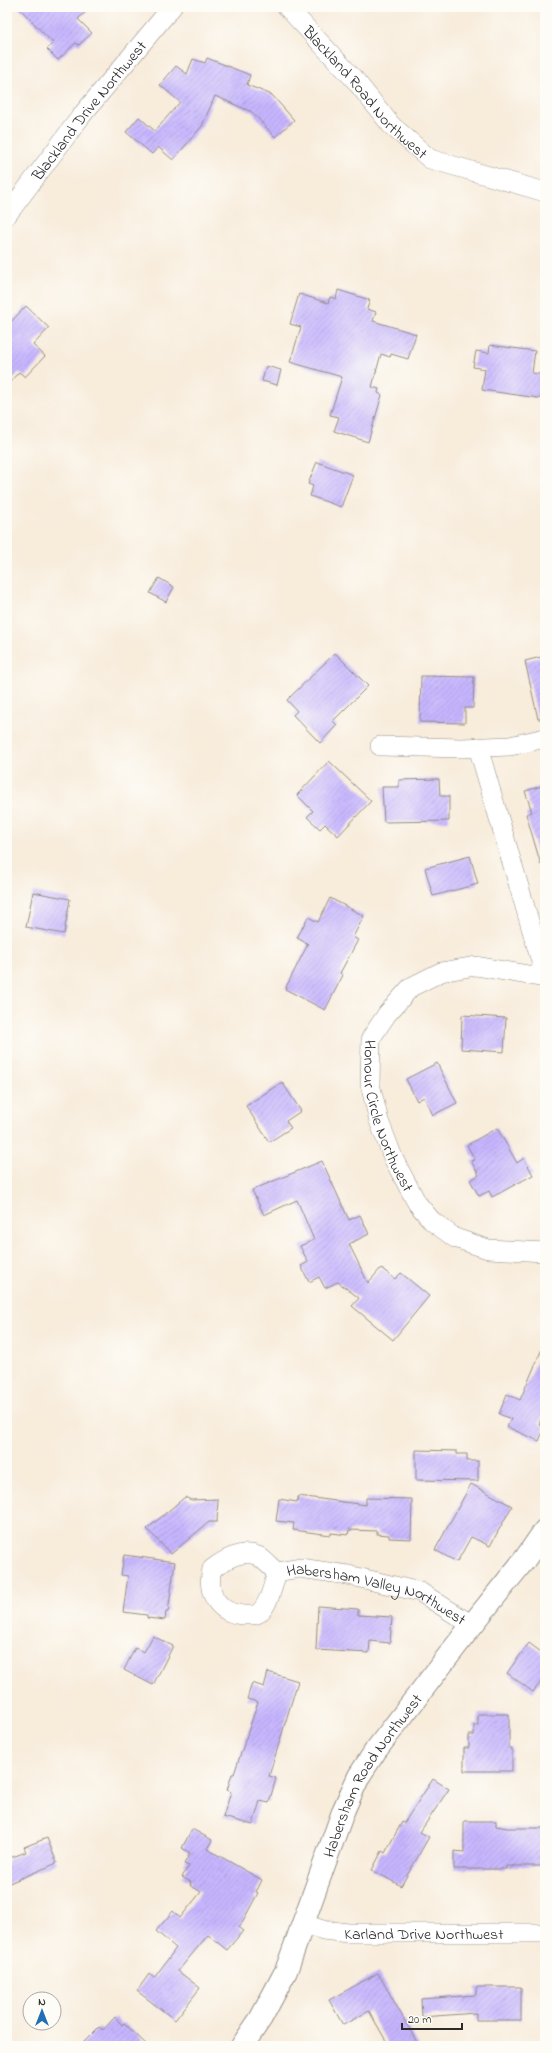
<svg xmlns="http://www.w3.org/2000/svg" width="552" height="2053" viewBox="0 0 552 2053" font-family="'Indie Flower',sans-serif">
<style>
.building{fill:url(#building-hatch)}
.lines{fill:none;stroke-linecap:round;stroke-linejoin:round}
.minor-casing{stroke:#928c83;stroke-width:20}
.tertiary-casing{stroke:#928c83;stroke-width:24}
.minor{stroke:#fff;stroke-width:19}
.tertiary{stroke:#fff;stroke-width:22}
.labels{text-anchor:middle;stroke-width:3.5;stroke-linejoin:round;paint-order:stroke}
.street-label{font-size:16px;fill:#2b2b2b;stroke:#fdfcf7}
</style>
<defs>
<pattern id="building-hatch" width="6" height="6" patternUnits="userSpaceOnUse"><rect width="6" height="6" fill="#c7b6ff"/><path d="M-1 1l2-2M0 6l6-6M5 7l2-2" fill="none" stroke="#a294cf"/></pattern>
</defs>
<rect width="100%" height="100%" fill="#fdfcf7"/>
<filter id="ink" filterUnits="userSpaceOnUse"><feTurbulence type="fractalNoise" baseFrequency=".025" numOctaves="2"/><feDisplacementMap in="SourceGraphic" scale="8" xChannelSelector="R" yChannelSelector="G"/><feConvolveMatrix kernelMatrix="1 2 1 2 8 2 1 2 1" color-interpolation-filters="sRGB"/></filter>
<filter id="wash" filterUnits="userSpaceOnUse"><feTurbulence type="fractalNoise" baseFrequency=".012" numOctaves="4" result="noise"/><feDisplacementMap in="SourceGraphic" scale="16" xChannelSelector="R" yChannelSelector="G"/><feGaussianBlur stdDeviation="0.9" result="paint"/><feColorMatrix in="noise" values="0 0 0 0 0 0 0 0 0 0 0 0 0 0 0 0 0 1.4 0 .05"/><feComposite in="paint" operator="in"/></filter>
<g filter="url(#wash)">
<rect width="100%" height="100%" fill="#f8ecdb"/>
<g id="blocks">
<g class="building">
<path d="M 18,7 L 91,7 L 78,19 L 92,33 L 79,45 L 76,43 L 58,60 L 47,49 L 53,43 Z"/>
<path d="M 207,58 L 250,75 L 247,85 L 272,95 L 294,120 L 275,137 L 252,112 L 215,96 L 202,126 L 173,160 L 158,147 L 152,154 L 126,132 L 139,117 L 155,131 L 180,102 L 160,85 L 176,66 L 187,74 L 193,59 L 205,63 Z"/>
<path d="M 338,290 L 370,300 L 367,309 L 376,312 L 373,321 L 416,334 L 408,359 L 391,354 L 390,357 L 381,354 L 372,387 L 379,389 L 378,393 L 382,395 L 368,442 L 334,431 L 339,417 L 330,415 L 342,377 L 290,362 L 301,327 L 290,324 L 299,294 L 328,303 L 330,297 L 336,299 Z"/>
<path d="M 26,306 L 49,328 L 33,345 L 45,356 L 25,377 L 19,372 L 7,385 L 7,326 Z"/>
<path d="M 490,345 L 535,351 L 532,373 L 545,375 L 545,399 L 482,390 L 485,369 L 473,367 L 476,351 L 489,353 Z"/>
<path d="M 266,366 L 281,370 L 277,385 L 262,381 Z"/>
<path d="M 317,462 L 353,475 L 341,507 L 310,496 L 313,486 L 308,484 Z"/>
<path d="M 159,578 L 174,587 L 166,602 L 150,593 Z"/>
<path d="M 335,653 L 368,686 L 333,721 L 337,725 L 320,743 L 293,715 L 297,711 L 287,700 Z"/>
<path d="M 545,656 L 545,718 L 538,719 L 525,661 Z"/>
<path d="M 421,676 L 474,677 L 473,708 L 465,708 L 465,723 L 420,722 Z"/>
<path d="M 329,761 L 371,801 L 338,836 L 325,824 L 320,829 L 307,817 L 313,811 L 297,795 Z"/>
<path d="M 439,779 L 440,796 L 449,796 L 449,821 L 384,822 L 382,787 L 399,787 L 399,780 Z"/>
<path d="M 545,785 L 545,864 L 541,865 L 526,814 L 532,812 L 525,791 Z"/>
<path d="M 470,856 L 478,884 L 433,896 L 425,868 Z"/>
<path d="M 33,892 L 70,899 L 64,934 L 26,927 Z"/>
<path d="M 330,898 L 364,916 L 353,937 L 358,940 L 340,973 L 343,975 L 325,1010 L 285,989 L 308,944 L 297,938 L 308,917 L 318,922 Z"/>
<path d="M 462,1015 L 506,1018 L 504,1052 L 461,1049 Z"/>
<path d="M 437,1063 L 457,1103 L 433,1115 L 424,1097 L 417,1101 L 406,1079 Z"/>
<path d="M 282,1082 L 301,1111 L 286,1121 L 291,1128 L 269,1142 L 246,1106 Z"/>
<path d="M 497,1128 L 517,1163 L 524,1158 L 533,1175 L 492,1197 L 489,1191 L 479,1196 L 470,1180 L 479,1175 L 471,1161 L 475,1160 L 467,1145 Z"/>
<path d="M 322,1161 L 349,1220 L 360,1215 L 369,1234 L 349,1244 L 368,1283 L 381,1268 L 395,1279 L 401,1273 L 429,1296 L 393,1340 L 352,1306 L 359,1298 L 338,1282 L 325,1288 L 319,1277 L 309,1282 L 301,1266 L 308,1262 L 300,1246 L 314,1240 L 297,1200 L 264,1215 L 252,1190 Z"/>
<path d="M 545,1342 L 545,1410 L 539,1424 L 545,1427 L 539,1441 L 507,1427 L 511,1419 L 499,1414 L 507,1394 L 520,1400 Z"/>
<path d="M 416,1450 L 457,1451 L 457,1454 L 467,1454 L 467,1461 L 478,1461 L 478,1481 L 416,1480 Z"/>
<path d="M 471,1484 L 512,1506 L 490,1546 L 471,1537 L 457,1562 L 435,1550 Z"/>
<path d="M 298,1496 L 366,1505 L 366,1498 L 412,1499 L 411,1539 L 389,1538 L 389,1535 L 377,1534 L 377,1531 L 349,1530 L 348,1535 L 331,1533 L 331,1535 L 293,1530 L 294,1523 L 276,1521 L 279,1499 L 297,1502 Z"/>
<path d="M 185,1497 L 191,1500 L 218,1499 L 217,1522 L 209,1522 L 171,1554 L 147,1529 Z"/>
<path d="M 124,1555 L 175,1562 L 168,1612 L 166,1612 L 165,1620 L 147,1618 L 147,1615 L 123,1612 L 128,1576 L 121,1575 Z"/>
<path d="M 318,1606 L 358,1609 L 358,1615 L 392,1617 L 390,1643 L 370,1641 L 369,1653 L 316,1650 Z"/>
<path d="M 153,1636 L 173,1646 L 153,1685 L 124,1670 L 135,1648 L 144,1652 Z"/>
<path d="M 529,1643 L 545,1655 L 545,1676 L 533,1692 L 507,1673 Z"/>
<path d="M 268,1672 L 298,1681 L 269,1776 L 276,1778 L 269,1803 L 260,1801 L 253,1825 L 223,1817 L 231,1792 L 227,1790 L 232,1774 L 234,1774 L 258,1702 L 247,1699 L 252,1683 L 264,1687 Z"/>
<path d="M 478,1714 L 509,1714 L 509,1748 L 512,1748 L 512,1771 L 464,1771 L 464,1748 L 469,1748 L 469,1735 L 474,1735 L 474,1725 L 478,1725 Z"/>
<path d="M 433,1779 L 449,1789 L 420,1832 L 429,1837 L 401,1886 L 372,1870 L 382,1851 L 385,1853 L 402,1822 L 404,1823 Z"/>
<path d="M 464,1821 L 496,1821 L 496,1826 L 507,1828 L 545,1828 L 545,1866 L 506,1866 L 506,1869 L 454,1869 L 454,1851 L 464,1852 Z"/>
<path d="M 192,1829 L 212,1840 L 207,1849 L 262,1880 L 256,1892 L 258,1893 L 239,1928 L 243,1931 L 227,1950 L 208,1935 L 178,1971 L 200,1988 L 175,2020 L 137,1991 L 149,1974 L 154,1978 L 176,1948 L 156,1931 L 173,1911 L 180,1918 L 201,1892 L 190,1885 L 191,1882 L 182,1877 L 189,1866 L 184,1864 L 190,1853 L 182,1848 Z"/>
<path d="M 47,1838 L 57,1863 L 7,1884 L 7,1859 L 26,1852 L 24,1847 Z"/>
<path d="M 378,1973 L 419,2046 L 389,2046 L 369,2011 L 343,2025 L 329,2000 Z"/>
<path d="M 476,1987 L 521,1987 L 521,2020 L 476,2020 L 476,2013 L 422,2017 L 421,1999 L 476,1995 Z"/>
<path d="M 115,2017 L 122,2025 L 124,2023 L 148,2046 L 80,2046 L 99,2027 L 103,2030 Z"/>
</g>
</g>
</g>
<g filter="url(#ink)">
<use href="#blocks" fill-opacity="0" stroke="#928c83" stroke-width="1"/>
<g class="lines">
<defs>
<g id="minor">
<path id="s1" d="M 287,7 L 355,80 L 391,125 L 430,159 L 545,192"/>
<path id="s2" d="M 7,215 L 82,115 L 172,7"/>
<path d="M 380,746 L 462,748 L 510,746 L 545,738"/>
<path d="M 478,747 L 545,975"/>
<path id="s3" d="M 545,978 L 476,966 L 441,972 L 411,987 L 387,1014 L 371,1038 L 370,1084 L 379,1121 L 394,1160 L 417,1203 L 432,1221 L 455,1238 L 488,1249 L 545,1252"/>
<path id="s4" d="M 277,1572 C 273,1585 270,1602 260,1612 C 256,1616 249,1615 243,1615 C 218,1613 206,1593 212,1569 C 224,1560 242,1549 258,1556 C 265,1560 271,1568 277,1572 L 300,1568 L 348,1575 L 420,1592 L 472,1625"/>
<path id="s5" d="M 304,1924 L 323,1930 L 348,1933 L 545,1933"/>
</g>
<g id="tertiary">
<path id="s6" d="M 242,2046 L 261,2018 L 286,1971 L 344,1809 L 359,1776 L 376,1750 L 472,1625 L 525,1559 L 545,1530"/>
</g>
</defs>
<use href="#minor" class="minor-casing"/>
<use href="#tertiary" class="tertiary-casing"/>
<use href="#minor" class="minor"/>
<use href="#tertiary" class="tertiary"/>
</g>
</g>
<g class="labels">
<g class="street-label">
<text dy="6" stroke="none"><textPath href="#s1" startOffset="116">Blackland Road Northwest</textPath></text>
<text dy="6" stroke="none"><textPath href="#s2" startOffset="133">Blackland Drive Northwest</textPath></text>
<text dy="6" stroke="none"><textPath href="#s3" startOffset="285">Honour Circle Northwest</textPath></text>
<text dy="6" stroke="none"><textPath href="#s4" startOffset="305">Habersham Valley Northwest</textPath></text>
<text dy="6" stroke="none"><textPath href="#s6" startOffset="302">Habersham Road Northwest</textPath></text>
<text dy="6" stroke="none"><textPath href="#s5" startOffset="121">Karland Drive Northwest</textPath></text>
</g>
</g>
<rect width="552" height="2053" fill="none" stroke="#fdfcf7" stroke-width="24"/>
<g transform="translate(42 2011)"><circle r="19" fill="#fdfcf7" stroke="#a9a8a5"/>
<path d="M0-3L7 15L0 10L-7 15Z" fill="#1f6fb2"/>
<text y="-6" font-size="11" font-weight="bold" text-anchor="middle" fill="#2b2b2b">N</text>
</g>
<path d="M402 2023v6h60v-6" fill="none" stroke="#2b2b2b" stroke-width="2"/>
<text x="408" y="2023" font-size="12" fill="#2b2b2b" stroke="#fdfcf7" stroke-width="3" paint-order="stroke">20 m</text>
</svg>
